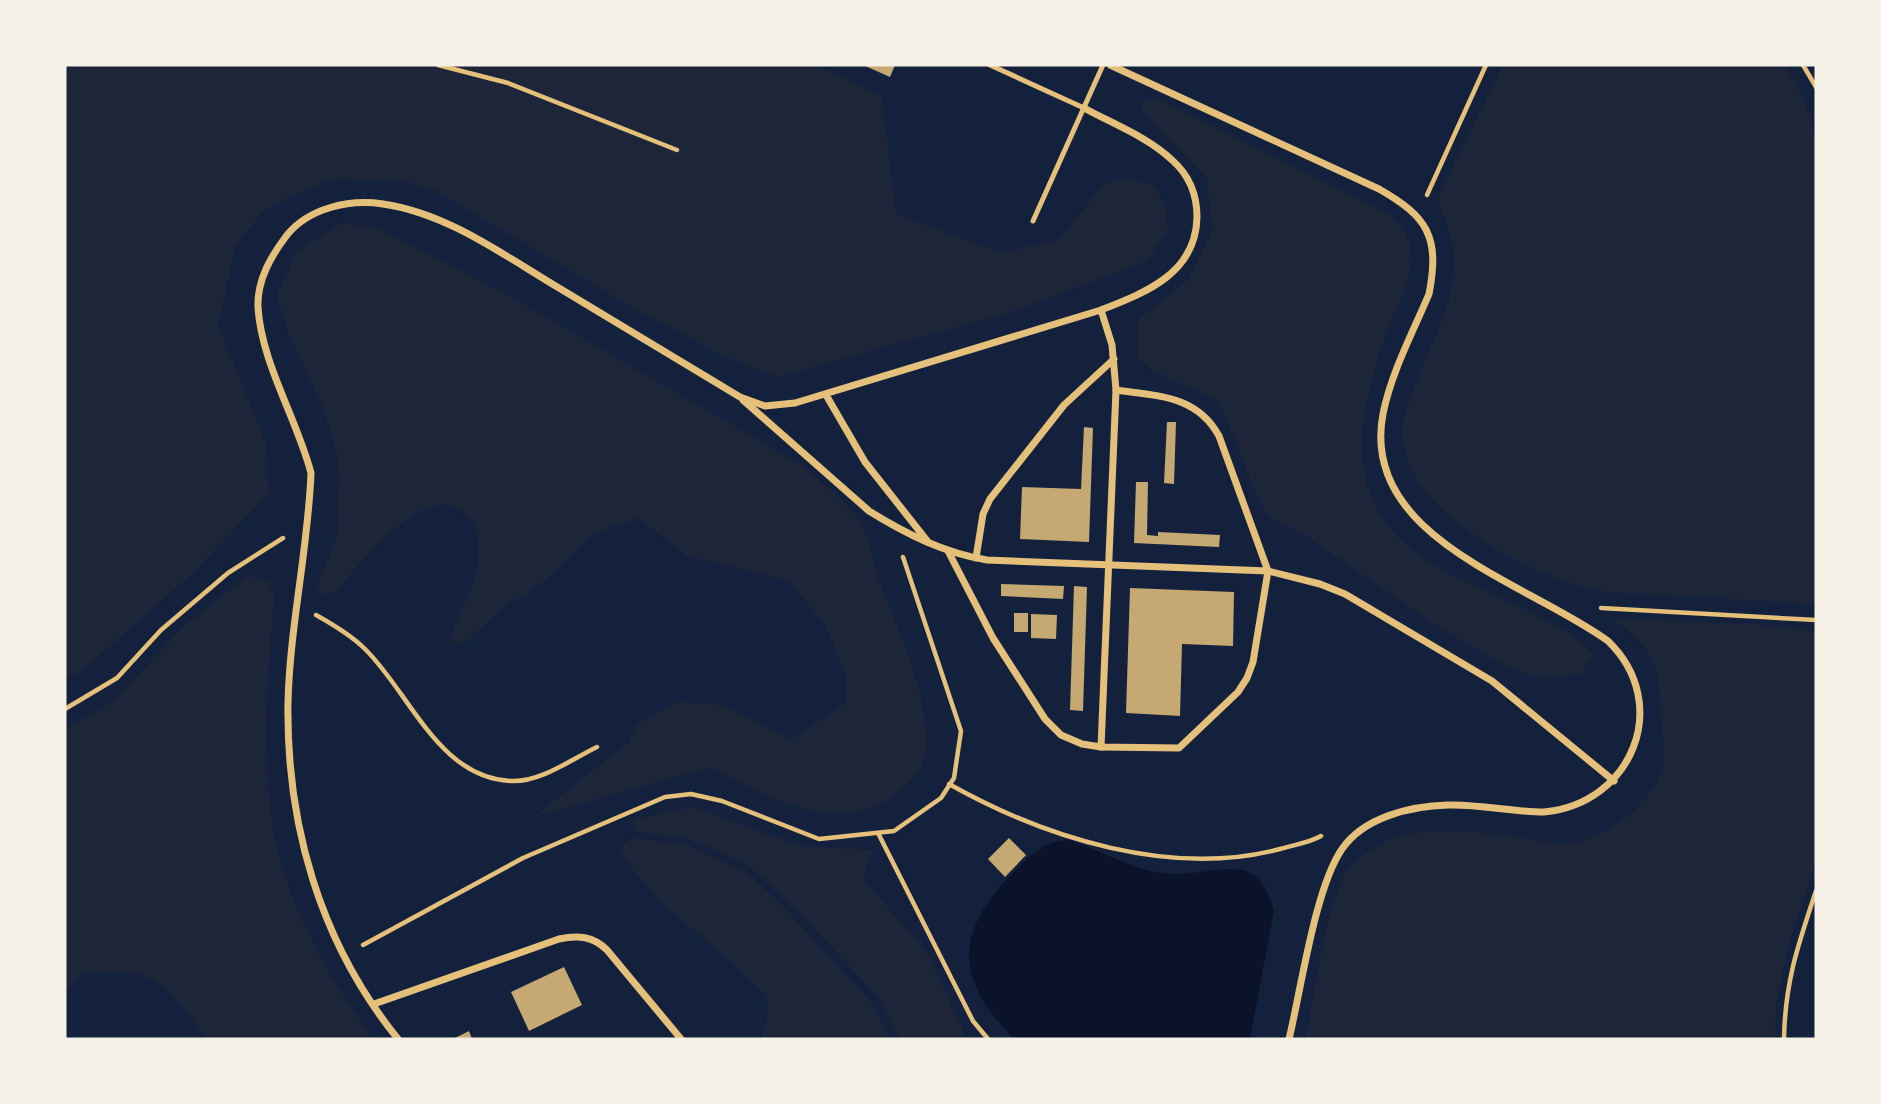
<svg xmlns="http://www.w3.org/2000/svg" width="1881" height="1104" viewBox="0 0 1881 1104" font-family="'DM Sans',sans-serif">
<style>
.green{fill:#1d2539}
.water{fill:#0b132b}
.building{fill:#c6a872}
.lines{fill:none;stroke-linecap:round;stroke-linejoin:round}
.path{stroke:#e5c07b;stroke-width:4.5}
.service{stroke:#e5c07b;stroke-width:5}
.minor{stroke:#e5c07b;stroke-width:7}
</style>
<rect width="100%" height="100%" fill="#14213d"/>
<g class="green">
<path d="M 65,65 L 815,65 L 882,96 L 896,214 L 1002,253 L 1060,239 L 1102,185 L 1124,178 L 1155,186 L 1165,207 L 1168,230 L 1147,261 L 1011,312 L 777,377 L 721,355 L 635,309 L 434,190 L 405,181 L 334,179 L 288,197 L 264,211 L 236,245 L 218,325 L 266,443 L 269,493 L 193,573 L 82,671 L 65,678 Z"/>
<path d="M 1503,65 L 1784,65 C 1801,91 1815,118 1816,150 L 1816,605 C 1767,601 1718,598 1668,595 C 1646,594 1622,595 1600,591 C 1532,579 1381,501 1405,415 C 1428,333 1480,289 1437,200 Z"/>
<path d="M 1144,98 L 1160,99 L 1390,214 C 1400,225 1409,235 1411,250 C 1414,279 1399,301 1389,326 C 1366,390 1341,471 1391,529 C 1444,591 1537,598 1594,654 L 1581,674 L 1544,679 L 1511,669 L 1437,626 L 1306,536 L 1272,519 L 1259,503 L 1228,421 L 1217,400 L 1153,371 L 1138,358 L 1138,320 L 1187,281 L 1212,231 L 1207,178 L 1142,111 Z"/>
<path d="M 342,223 L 380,229 L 522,303 L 798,463 C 819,481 845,499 860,522 C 872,541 874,571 883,592 C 901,633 939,723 922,766 C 919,776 904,786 896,793 C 840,839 765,797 710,767 L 533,817 L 629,742 L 636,724 L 678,702 L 722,705 L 791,740 L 846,703 L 846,675 L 824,623 L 789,581 L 687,556 L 638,518 L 593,533 L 550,576 L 524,596 L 509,602 L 465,643 L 454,643 L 450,635 C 472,586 483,580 475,522 C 467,517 456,506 447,505 C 409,501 359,565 336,591 L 325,595 L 316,587 L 337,537 L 339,475 L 336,448 L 322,405 L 287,329 L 277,296 L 296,252 Z"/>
<path d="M 248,575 L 269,583 L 274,597 C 267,667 261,776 276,843 C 293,916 330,980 373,1039 L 206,1039 C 167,983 155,964 80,974 L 65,994 L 65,729 L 112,703 L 184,626 Z"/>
<path d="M 1612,619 L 1756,624 L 1816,632 L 1816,860 L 1788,947 L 1776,1004 L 1775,1039 L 1305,1039 C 1313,1004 1329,888 1351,866 C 1398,818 1466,830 1526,839 C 1539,841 1559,846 1573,843 C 1610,837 1661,797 1664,758 C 1665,746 1662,733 1661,721 C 1660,668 1656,649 1612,619 Z"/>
<path d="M 691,807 L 801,846 L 872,850 L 863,879 L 925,950 L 968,1039 L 900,1039 L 880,999 L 797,910 L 747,864 L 687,838 L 636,831 L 633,820 Z"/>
<path d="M 632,838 L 684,844 L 744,871 L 777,900 L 872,1003 L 891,1039 L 760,1039 C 766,1026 771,1012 766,998 C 762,989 750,981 744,974 C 702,932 646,902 620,847 Z"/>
</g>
<path class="water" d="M 1069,840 C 1104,851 1135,872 1172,874 C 1190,875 1230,866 1243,870 C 1262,875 1269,894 1274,911 L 1250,1039 L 1015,1039 C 955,982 954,932 1012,874 C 1030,855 1042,842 1069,840 Z"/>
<g class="building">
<path d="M 863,65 L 895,65 L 890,77 Z"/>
<path d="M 1167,422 L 1176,422 L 1174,484 L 1164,483 Z"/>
<path d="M 1084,427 L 1093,428 L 1089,542 L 1020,539 L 1022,487 L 1081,489 Z"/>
<path d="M 1136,482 L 1148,482 L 1147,535 L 1158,536 L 1158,532 L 1220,535 L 1219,547 L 1134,543 Z"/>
<path d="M 1001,584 L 1064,586 L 1063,599 L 1001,596 Z"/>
<path d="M 1074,586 L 1087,587 L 1083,711 L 1070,710 Z"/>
<path d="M 1130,588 L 1234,592 L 1233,646 L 1182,644 L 1180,716 L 1126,713 Z"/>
<rect x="1014" y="613" width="14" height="19"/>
<path d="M 1031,614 L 1057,615 L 1056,639 L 1031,638 Z"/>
<path d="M 1009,838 L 1026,855 L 1005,877 L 988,859 Z"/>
<path d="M 564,967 L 582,1005 L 529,1031 L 511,992 Z"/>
<path d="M 469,1031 L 472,1039 L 453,1039 Z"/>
</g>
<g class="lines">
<g class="path">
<path d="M 438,65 L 508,83 L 677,150"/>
<path d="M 1803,65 L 1816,87"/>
<path d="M 1427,195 L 1486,65"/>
<path d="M 1601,608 L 1816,620"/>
<path d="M 316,615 C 334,625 351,635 365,649 C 410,693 439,779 512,781 C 541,782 572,759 597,747"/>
<path d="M 65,709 L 117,678 L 161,630 L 228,573 L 283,538"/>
<path d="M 949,784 C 1045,838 1171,878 1280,849 C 1293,845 1309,843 1321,836"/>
<path d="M 878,833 L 973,1021 L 988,1039"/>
<path d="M 363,945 L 523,858 L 665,797 L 691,794 L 722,801 L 819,839 L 894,831 L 941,798 L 954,778 L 961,731 L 903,557"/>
<path d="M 1784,1039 C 1785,982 1798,945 1816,891"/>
</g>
<g class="service">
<path d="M 990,65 L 1084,108"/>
<path d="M 1033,221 L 1103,65"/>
</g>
<g class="minor">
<path d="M 1110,65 L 1379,189 C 1428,217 1440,237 1429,294 C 1413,332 1391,373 1383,414 C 1359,538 1529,583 1608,641 C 1673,704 1632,804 1544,812 C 1512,812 1480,804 1448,805 C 1411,806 1364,817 1342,849 C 1315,888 1301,990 1289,1039"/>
<path d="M 826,395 L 865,462 L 928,542"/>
<path d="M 743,400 L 869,511 C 906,534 944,553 987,560 L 1268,571 L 1320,584 L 1345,594 L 1492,681 L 1614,781"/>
<path d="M 948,551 L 993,638 L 1045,719 L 1061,735 L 1082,744 L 1101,747 L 1179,748 L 1238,692 L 1247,678 L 1253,662 L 1268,571 L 1219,436 C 1197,395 1157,396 1116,390"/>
<path d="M 976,558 L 983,514 L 990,499 L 1064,405 L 1114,359"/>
<path d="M 1101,747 L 1116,390 L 1112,345 L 1101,310"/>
<path d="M 374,1004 L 559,939 C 578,935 593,936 607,950 L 681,1039"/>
<path d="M 398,1039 C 320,943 286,824 288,702 C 290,625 308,550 311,473 C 297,419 261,362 258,307 C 257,280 271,256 287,235 C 309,208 349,199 383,204 C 447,213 505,256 559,288 C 619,324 680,361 740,397 L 765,406 L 795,403 L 1101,310 C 1147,292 1196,273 1197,217 C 1197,194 1189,175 1172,160 C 1148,137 1113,124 1084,108"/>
</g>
</g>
<rect width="1881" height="1104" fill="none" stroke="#f6f1e7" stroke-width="133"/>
</svg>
